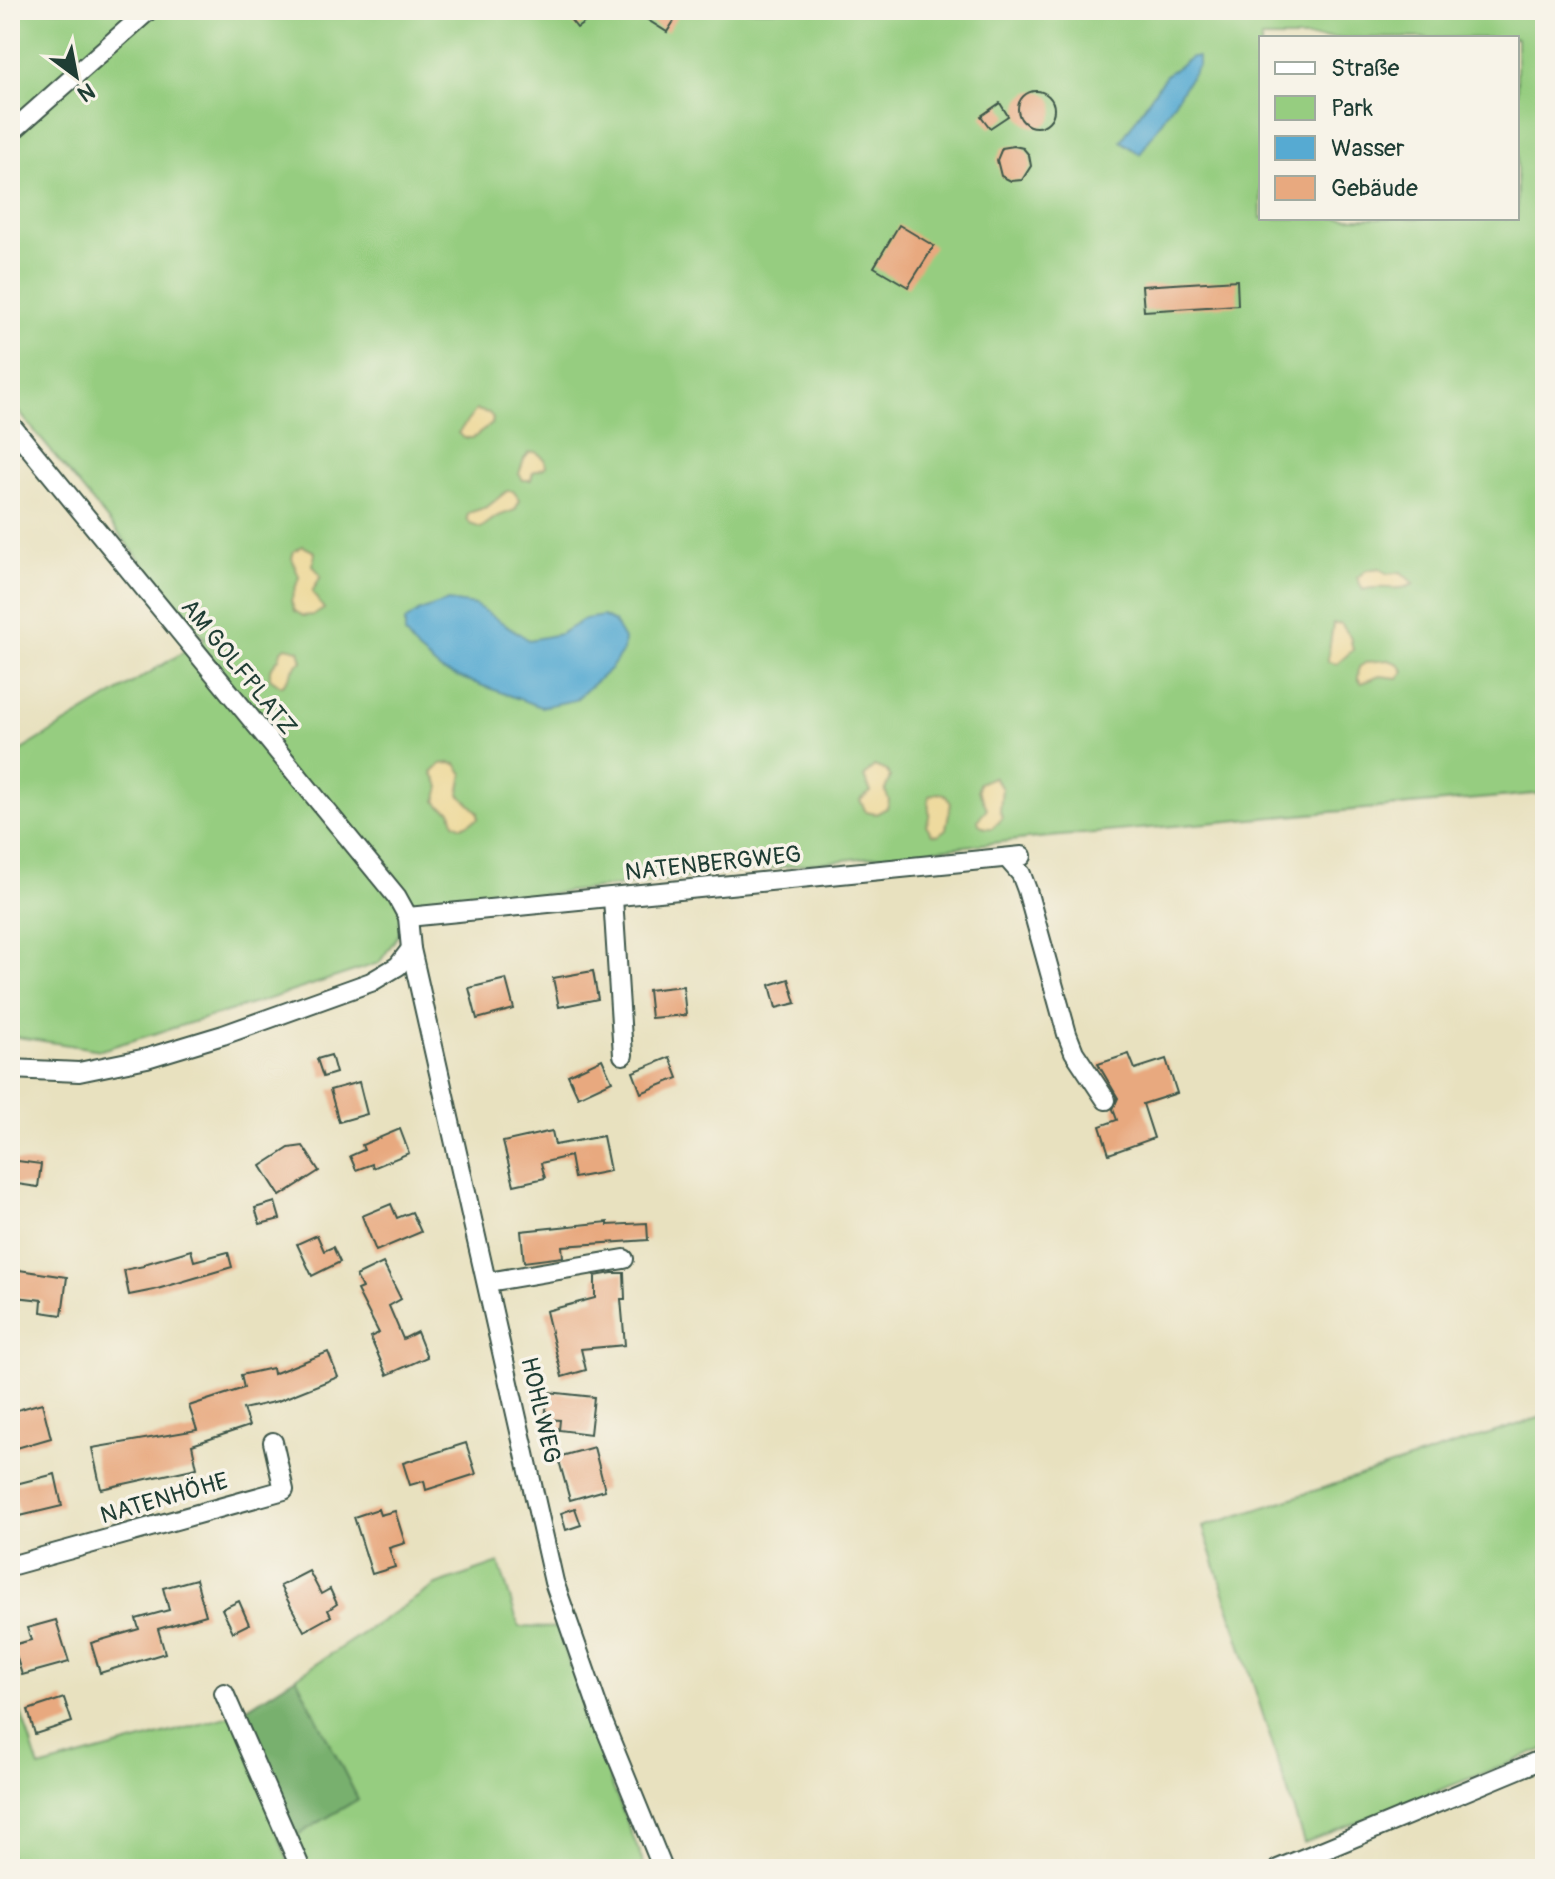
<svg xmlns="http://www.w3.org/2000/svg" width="1555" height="1879" viewBox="0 0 1555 1879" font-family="Pangolin,sans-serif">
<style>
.green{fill:#96cd80;stroke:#5a855a;stroke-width:2;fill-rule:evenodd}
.forest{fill:#78b06e;stroke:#4c7651;stroke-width:2}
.sand{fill:#eeda9e;stroke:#868c69;stroke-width:2}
.water{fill:#56aad2;stroke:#3a7483;stroke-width:2}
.building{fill:#e8a97f}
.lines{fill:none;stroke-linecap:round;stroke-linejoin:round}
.minor-casing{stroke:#3d5649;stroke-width:22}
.minor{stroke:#fff;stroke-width:18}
.labels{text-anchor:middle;stroke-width:7;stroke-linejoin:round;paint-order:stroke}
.street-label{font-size:24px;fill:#1f3d34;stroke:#f7f3e8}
</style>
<rect width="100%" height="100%" fill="#f7f3e8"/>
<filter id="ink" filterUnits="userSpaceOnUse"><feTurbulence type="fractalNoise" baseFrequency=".0125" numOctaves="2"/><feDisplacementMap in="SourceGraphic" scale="16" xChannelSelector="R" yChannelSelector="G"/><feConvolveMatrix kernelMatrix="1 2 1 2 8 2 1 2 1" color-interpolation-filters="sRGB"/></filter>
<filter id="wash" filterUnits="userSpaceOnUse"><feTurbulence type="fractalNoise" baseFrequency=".006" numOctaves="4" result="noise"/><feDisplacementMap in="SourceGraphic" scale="32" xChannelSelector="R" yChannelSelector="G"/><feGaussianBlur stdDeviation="1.8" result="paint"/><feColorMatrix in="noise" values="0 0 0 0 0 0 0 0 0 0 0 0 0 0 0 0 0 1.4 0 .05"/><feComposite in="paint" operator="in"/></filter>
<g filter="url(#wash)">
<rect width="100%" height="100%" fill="#e8e1bf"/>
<g class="green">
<path d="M 10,10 L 1545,10 L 1545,793 L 1027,839 L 416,909 L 379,963 L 272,998 L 101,1050 L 10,1036 L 10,757 L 205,639 L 10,401 ZM 1261,38 L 1517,38 L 1517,218 L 1261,218 Z"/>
<path d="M 1545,1416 L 1545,1749 L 1304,1843 L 1203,1527 Z"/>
<path d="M 499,1563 L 519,1627 L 557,1628 L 612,1785 L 646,1869 L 307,1869 L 294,1837 L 358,1799 L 296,1677 L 436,1585 Z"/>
<path d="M 10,1678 L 39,1768 L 234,1715 L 291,1869 L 10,1869 Z"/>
</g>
<path class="forest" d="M 296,1677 L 358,1799 L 294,1837 L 241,1712 Z"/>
<g class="sand">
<path d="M 476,410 L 489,413 L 493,418 L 492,424 L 473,438 L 464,438 L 458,433 Z"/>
<path d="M 536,452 L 545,459 L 546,467 L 533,472 L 531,480 L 523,480 L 519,474 L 524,459 L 529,453 Z"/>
<path d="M 507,491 L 513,491 L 520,500 L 515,510 L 496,517 L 481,528 L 470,524 L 467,518 L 468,513 L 487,507 Z"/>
<path d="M 303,546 L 315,552 L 313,565 L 321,576 L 312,592 L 324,609 L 314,615 L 303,616 L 295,611 L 291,601 L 299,577 L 292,558 L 294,551 Z"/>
<path d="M 1380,568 L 1387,574 L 1401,572 L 1414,584 C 1397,593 1382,584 1363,590 L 1357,578 L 1366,570 Z"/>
<path d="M 1333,624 L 1341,624 L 1350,636 L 1353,650 L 1337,664 L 1328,662 L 1328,657 Z"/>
<path d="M 286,647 L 299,650 L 302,661 C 290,667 292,679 281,686 L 270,678 L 270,669 L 279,658 L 281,651 Z"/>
<path d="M 1388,660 L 1397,663 L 1404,671 L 1398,678 L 1380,676 L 1361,683 L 1358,678 L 1359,667 L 1367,662 Z"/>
<path d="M 449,763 L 456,764 L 463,774 L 459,794 L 478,812 L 478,819 L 462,827 L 454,823 L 451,811 L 440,806 L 436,801 L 440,787 L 432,773 L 441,764 Z"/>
<path d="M 874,766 L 887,771 L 890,777 L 885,790 L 889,801 L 887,808 L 876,814 L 866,812 L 860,800 L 871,792 L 864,777 Z"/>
<path d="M 993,777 L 1002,788 L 1000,811 L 1002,818 L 992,828 L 986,828 L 979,824 L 978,820 L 987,808 L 978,790 L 979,783 Z"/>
<path d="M 938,793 L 944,794 L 951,803 L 946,829 L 938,835 L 932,834 L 926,825 C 933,812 926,808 929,796 Z"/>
</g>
<g class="water">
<path d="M 1192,57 L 1198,57 L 1198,66 L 1140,154 L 1121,141 L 1166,75 Z"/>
<path d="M 448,601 L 475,605 L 529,640 L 560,634 L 585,619 L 603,616 L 614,622 L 624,639 L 623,651 L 611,668 L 575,700 L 541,707 L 442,671 L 418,651 L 405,634 L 405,621 L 420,611 Z"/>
</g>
<g id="blocks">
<g class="building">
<path d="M 563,10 L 602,10 L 577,28 Z"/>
<path d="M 632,10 L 681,10 L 667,32 Z"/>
<circle cx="1036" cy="109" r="18"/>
<path d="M 1000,103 L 1008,116 L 990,128 L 981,116 Z"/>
<path d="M 1014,146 L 1023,148 L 1029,155 L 1031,166 L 1022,180 L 1011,181 L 1001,176 L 997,160 L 1002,148 Z"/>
<path d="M 899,225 L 934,246 L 908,287 L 874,267 Z"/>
<path d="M 1237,280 L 1238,305 L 1144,311 L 1142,286 Z"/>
<path d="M 593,971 L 598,999 L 559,1007 L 553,978 Z"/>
<path d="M 506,979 L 514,1009 L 477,1019 L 469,988 Z"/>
<path d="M 789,979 L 796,1003 L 776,1008 L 770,985 Z"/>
<path d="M 683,986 L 686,1015 L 651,1018 L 648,990 Z"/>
<path d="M 1129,1054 L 1135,1069 L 1166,1059 L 1177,1093 L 1143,1104 L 1154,1138 L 1109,1154 L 1100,1126 L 1117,1120 L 1113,1109 L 1118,1098 L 1098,1064 Z"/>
<path d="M 331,1055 L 336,1073 L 323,1077 L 317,1059 Z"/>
<path d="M 670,1057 L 678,1078 L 641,1093 L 633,1072 Z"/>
<path d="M 602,1059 L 612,1081 L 578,1097 L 568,1075 Z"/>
<path d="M 359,1082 L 367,1114 L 339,1122 L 330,1090 Z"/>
<path d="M 400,1129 L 409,1153 L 373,1168 L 372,1164 L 356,1170 L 350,1156 L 364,1150 L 362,1145 Z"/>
<path d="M 552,1131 L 555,1145 L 603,1136 L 610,1171 L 574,1178 L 570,1156 L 541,1163 L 545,1178 L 514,1185 L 503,1142 Z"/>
<path d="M 303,1146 L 319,1171 L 280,1196 L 261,1166 L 289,1148 Z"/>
<path d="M 10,1160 L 41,1164 L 38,1187 L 10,1183 Z"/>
<path d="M 275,1202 L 280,1219 L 260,1224 L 255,1208 Z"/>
<path d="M 391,1204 L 397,1218 L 412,1212 L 421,1232 L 376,1251 L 362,1216 Z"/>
<path d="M 608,1222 L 608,1225 L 647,1223 L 648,1240 L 562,1246 L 563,1257 L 524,1262 L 521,1231 Z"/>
<path d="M 317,1235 L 324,1251 L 333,1247 L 340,1262 L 312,1276 L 297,1244 Z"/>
<path d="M 191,1250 L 194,1261 L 228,1252 L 232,1267 L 154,1290 L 129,1295 L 124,1270 L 144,1266 L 144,1264 Z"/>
<path d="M 383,1263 L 401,1299 L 389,1306 L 403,1339 L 417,1332 L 427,1357 L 387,1375 L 370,1337 L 379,1333 L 357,1290 L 362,1288 L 356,1276 Z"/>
<path d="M 19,1270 L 67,1277 L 62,1315 L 41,1312 L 42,1300 L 16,1297 Z"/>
<path d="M 612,1273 L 624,1273 L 625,1299 L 621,1299 L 625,1345 L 581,1349 L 586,1370 L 562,1377 L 546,1311 L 595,1298 L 595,1276 Z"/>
<path d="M 328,1352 L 338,1377 L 278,1401 L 243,1409 L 249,1426 L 192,1445 L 197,1468 L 101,1489 L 92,1448 L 197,1430 L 189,1406 L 244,1388 L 241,1375 L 272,1368 L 273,1374 Z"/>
<path d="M 548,1392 L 594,1397 L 590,1434 L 559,1430 L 560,1420 L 545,1419 Z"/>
<path d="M 42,1403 L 51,1438 L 10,1450 L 10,1412 Z"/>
<path d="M 466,1443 L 476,1474 L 426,1490 L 424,1481 L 410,1485 L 403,1463 Z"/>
<path d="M 594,1447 L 605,1490 L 570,1500 L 558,1457 Z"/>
<path d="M 55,1474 L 62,1506 L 20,1516 L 12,1485 Z"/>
<path d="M 575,1508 L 581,1525 L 566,1530 L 561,1513 Z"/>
<path d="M 378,1509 L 380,1515 L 395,1511 L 405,1543 L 389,1548 L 395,1567 L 372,1574 L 354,1517 Z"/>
<path d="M 309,1571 L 321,1594 L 330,1589 L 337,1604 L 328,1610 L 331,1616 L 304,1631 L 280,1586 Z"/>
<path d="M 196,1579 L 206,1615 L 158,1629 L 165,1653 L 100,1673 L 91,1643 L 139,1629 L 136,1619 L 169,1610 L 163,1588 Z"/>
<path d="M 239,1601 L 249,1624 L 233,1632 L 222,1609 Z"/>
<path d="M 56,1620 L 69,1662 L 22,1675 L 13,1645 L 31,1640 L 27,1628 Z"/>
<path d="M 64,1698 L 72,1722 L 35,1734 L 28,1710 Z"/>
</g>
</g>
</g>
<g filter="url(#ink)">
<use href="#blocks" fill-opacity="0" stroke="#3d5649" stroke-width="2"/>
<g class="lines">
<defs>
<g id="minor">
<path d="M 10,133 L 149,10"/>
<path d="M 10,424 L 397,897 L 408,917 L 411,949 L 554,1582 L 603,1722 L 663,1869"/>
<path d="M 1007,858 L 1021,874 L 1027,890 L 1067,1034 L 1074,1052 L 1106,1100"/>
<path d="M 613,898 L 623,1055"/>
<path d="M 408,917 L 1022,856"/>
<path d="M 10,1069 L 79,1072 L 147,1058 L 223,1035 L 371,982 L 398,966 L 411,949"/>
<path d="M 488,1282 L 624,1259"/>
<path d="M 10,1566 L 284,1490 L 273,1442"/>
<path d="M 224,1693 L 301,1869"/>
<path d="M 1278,1869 L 1545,1758"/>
</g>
</defs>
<use href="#minor" class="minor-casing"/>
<use href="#minor" class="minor"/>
</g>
</g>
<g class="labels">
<g class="street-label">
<text transform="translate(239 667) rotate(51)" y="8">AM GOLFPLATZ</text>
<text transform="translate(713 863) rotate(-6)" y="8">NATENBERGWEG</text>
<text transform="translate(541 1410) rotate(77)" y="8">HOHLWEG</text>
<text transform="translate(164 1498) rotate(-16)" y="8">NATENHÖHE</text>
</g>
</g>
<rect width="1555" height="1879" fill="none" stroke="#f7f3e8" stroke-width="40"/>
<rect x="1259" y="36" width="260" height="184" fill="#f7f3e8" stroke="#a1aaa0" stroke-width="2"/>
<rect x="1275" y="62" width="40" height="12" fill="#ffffff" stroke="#a1aaa0" stroke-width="2"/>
<text x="1331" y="76" font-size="24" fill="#1f3d34">Straße</text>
<rect x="1275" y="96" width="40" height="24" fill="#96cd80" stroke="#a1aaa0" stroke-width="2"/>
<text x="1331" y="116" font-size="24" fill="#1f3d34">Park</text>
<rect x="1275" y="136" width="40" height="24" fill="#56aad2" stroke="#a1aaa0" stroke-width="2"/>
<text x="1331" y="156" font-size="24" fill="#1f3d34">Wasser</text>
<rect x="1275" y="176" width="40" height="24" fill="#e8a97f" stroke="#a1aaa0" stroke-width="2"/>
<text x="1331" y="196" font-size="24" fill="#1f3d34">Gebäude</text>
<g transform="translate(76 76) rotate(148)" stroke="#f7f3e8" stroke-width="6" paint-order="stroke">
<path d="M0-6L14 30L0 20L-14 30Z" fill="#1f3d34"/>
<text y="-12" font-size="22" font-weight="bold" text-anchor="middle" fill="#1f3d34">N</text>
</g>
</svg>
